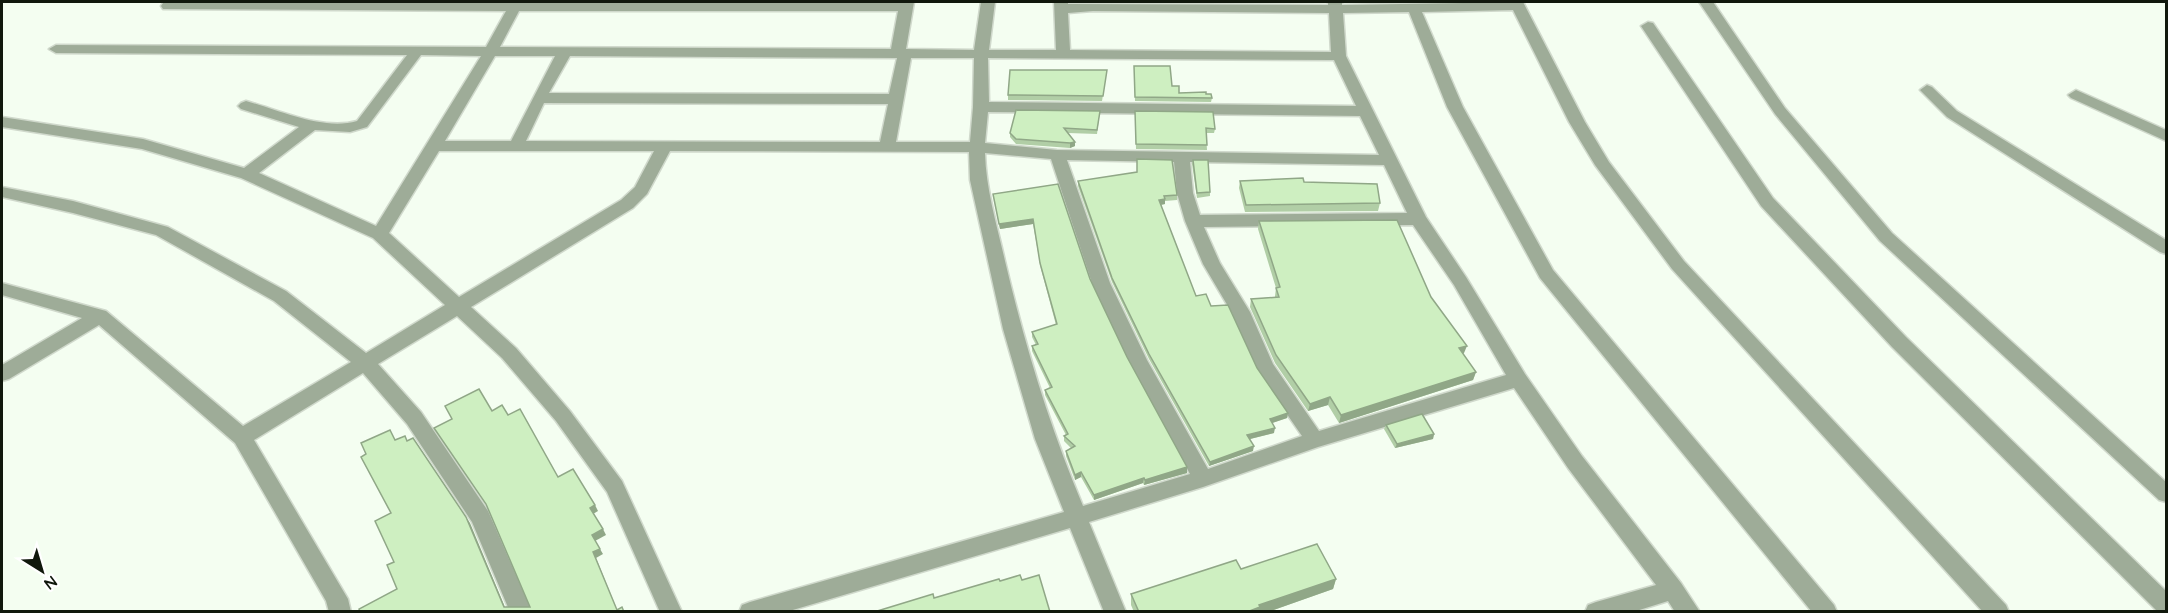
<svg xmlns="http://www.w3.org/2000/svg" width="2168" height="613" font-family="Quicksand,sans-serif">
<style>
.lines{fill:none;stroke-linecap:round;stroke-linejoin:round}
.minor-casing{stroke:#d0d9cc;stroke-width:3}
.minor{fill:#9eac98;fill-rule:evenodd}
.wall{fill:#b1cea6}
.shaded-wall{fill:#90a787}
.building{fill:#ceefc1;stroke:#90a787;stroke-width:1.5}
</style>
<rect width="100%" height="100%" fill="#f4fef1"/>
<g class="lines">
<!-- minor casing -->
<g class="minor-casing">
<g id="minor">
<path d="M168,2H914L906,49L974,50L981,2H995L989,50H1056L1054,2H1068V4L1328,5V2H1342V5L1523,2L1585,122L1609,162L1684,261L2006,605L2009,612H1983L1672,269L1595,165L1569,122L1513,10L1422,12L1463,107L1553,270L1834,605L1837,612H1812L1540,278L1447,107L1409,12L1343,13L1346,56L1426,217L1466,277L1525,374L1582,456L1681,583L1700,612H1675L1668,601L1633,612H1585L1588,605L1596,602L1656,585L1568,468L1514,388L1318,447L1203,487L1089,522L1126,612H1104L1070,528L786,612H739L742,605L750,602L1064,512L1035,439L1003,329L970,180L969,152L670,151L647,194L633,208L471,307L516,348L570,411L622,481L682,612H660L607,492L556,421L502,358L457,316L378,364L421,412L488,511L532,612H510L472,522L407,424L363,373L254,440L348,599L351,612H329L326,601L235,443L99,325L9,379L2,381V365L82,318L2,295V283L106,311L243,426L351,362L274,301L156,235L73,213L2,197V187L73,201L168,227L286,291L366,353L445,305L373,238L241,178L142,149L2,127V117L143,139L244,168L299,127L241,109L238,106L241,103L246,101C279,110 323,131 357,121L407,55L56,53L49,49L56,45L486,47L506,11L163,9L161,6L163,3ZM519,11H898L891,49L500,47ZM1093,11L1329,13L1331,52L1070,50L1068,13ZM421,55L481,56L376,226L259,173L315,130L350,132L367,127ZM495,56H555L511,141H445ZM570,56L897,58L889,94L549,93ZM911,58H974L973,107L970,142H896ZM988,58L1334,60L1356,106L989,102ZM544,103L888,104L880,142L526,141ZM988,112L1360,116L1379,155L1057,150L985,143ZM439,151H654L635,187L621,200L459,297L389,233ZM985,153L1051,159L1092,283L1129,361L1190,474L1083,506C1049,425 1025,346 1005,261C997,225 986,190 985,153ZM1067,160L1174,162L1177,193L1185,221L1203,264L1232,313L1258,372L1302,436L1208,469L1147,360L1110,283ZM1190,162L1384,165L1407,213L1200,215L1193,193ZM1413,225L1454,285L1506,375L1319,431L1273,364L1250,312L1220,263L1204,227Z"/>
<path d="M1699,2H1713L1785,108L1892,233L2166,482V502L2159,500L1880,241L1775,114Z"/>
<path d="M1648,22L1653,23L1773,198L1906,337L2166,591V612H2158L1892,347L1761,206L1641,26Z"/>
<path d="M1927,85L1932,87L1957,111L2166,240V254L2160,252L1947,117L1920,90Z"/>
<path d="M2076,90L2166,130V141L2071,98L2068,95Z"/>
</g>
</g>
<!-- minor -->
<use href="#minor" class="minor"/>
</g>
<!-- wall -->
<g class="wall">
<path d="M1134,66L1172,86L1179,93L1206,94L1212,98L1211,102L1135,101Z"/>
<path d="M1107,70L1102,101L1008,100V95Z"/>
<path d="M1100,111L1097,134L1068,133L1075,142V146L1070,148L1016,144L1010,137V133Z"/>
<path d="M1135,111L1215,129L1214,133H1206L1207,150L1136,149Z"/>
<path d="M1193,160L1210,192V196L1197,198L1192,164Z"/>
<path d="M1078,181L1177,195V200L1165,201V204L1161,205L1196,296L1211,306L1257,368L1288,413L1287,418L1272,423L1274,433L1250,439L1253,451L1209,466L1149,359L1112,282L1078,186Z"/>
<path d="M1240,181L1304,182L1380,203L1378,211L1245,212L1239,188Z"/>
<path d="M1058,184L1090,279L1127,357L1187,467V473L1144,485L1143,483L1094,500L1081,477L1075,480L1066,456V451L1071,448L1064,441V436L1066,435L1045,395V390L1050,388L1032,351V346L1036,345L1032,337V332L1056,325L1041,269L1033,224L1000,229L993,194Z"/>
<path d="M1259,221L1431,297L1464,353L1463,354L1476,372L1473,380L1339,423L1328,405L1308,411L1275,363L1250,307L1251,299L1275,297V296L1276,288L1258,229Z"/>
<path d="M1386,425L1434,434L1433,439L1395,448L1384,429Z"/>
<path d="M1241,569L1336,579L1333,589L1268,612H1134L1131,605V594Z"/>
</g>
<!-- shaded-wall -->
<g class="shaded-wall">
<path d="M1075,142V146L1070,148V143Z"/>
<path d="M1165,199V204L1159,205V200Z"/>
<path d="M1033,219V224L1000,229L999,224Z"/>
<path d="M1467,346L1464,353L1456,356L1459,348Z"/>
<path d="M1476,372L1473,380L1339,423L1341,415Z"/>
<path d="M1330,397L1328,405L1308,411L1310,404Z"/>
<path d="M1288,413L1287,418L1269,424L1270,419Z"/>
<path d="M1275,428L1274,433L1246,440L1247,435Z"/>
<path d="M1434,434L1433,439L1395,448L1397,444Z"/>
<path d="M413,438L470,523L507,612L504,607Z"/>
<path d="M1254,446L1253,451L1209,466L1210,462Z"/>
<path d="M1187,467V473L1144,485L1145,480Z"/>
<path d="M1081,472V477L1075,480V475Z"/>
<path d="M1144,478L1143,483L1094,500V495Z"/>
<path d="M595,505L598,511L593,514L590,508Z"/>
<path d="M603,529L606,535L595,541L592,535Z"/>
<path d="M600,549L603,554L596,558L618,612L593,552Z"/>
<path d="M1336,579L1333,589L1268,612H1247L1259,605Z"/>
</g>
<!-- building -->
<g class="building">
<path d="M1134,66H1170L1172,86H1179V93L1206,92V94H1211L1212,98L1135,97Z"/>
<path d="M1010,70H1107L1103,96L1008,95Z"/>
<path d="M1016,110L1100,111L1097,130L1064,128L1075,142L1070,143L1016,139L1010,133Z"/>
<path d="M1135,111L1213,112L1215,129L1206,128L1207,145L1136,144Z"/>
<path d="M1137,159L1172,160L1177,195L1164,196L1165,199L1159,200L1196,296L1206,294L1211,306L1228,305L1257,368L1288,413L1270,419L1275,428L1247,435L1254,446L1210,462L1149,354L1112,278L1078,181L1137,172Z"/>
<path d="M1193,160H1208L1210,192L1197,193Z"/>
<path d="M1303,178L1304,182L1377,184L1380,203L1246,205L1240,181Z"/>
<path d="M1058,184L1090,279L1127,357L1187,467L1145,480L1144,478L1094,495L1081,472L1075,475L1066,451L1075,446L1064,436L1068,434L1045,390L1052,387L1032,346L1038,344L1032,332L1057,324L1040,263L1033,219L999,224L993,194Z"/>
<path d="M1397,220L1431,297L1467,346L1459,348L1476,372L1341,415L1330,397L1310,404L1276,355L1251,299L1279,297L1276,288L1280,287L1259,221Z"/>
<path d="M479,389L492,411L502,405L508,415L520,409L558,477L573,469L595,505L590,508L603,529L592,535L600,549L593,552L617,610L622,607L624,612H360L359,609L397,589L387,565L394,562L375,521L391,513L361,457L366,454L361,443L390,430L395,440L405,436L407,441L413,438L466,517L504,607H530L486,504L434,428L452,419L445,406Z"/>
<path d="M1422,414L1434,434L1397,444L1386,425Z"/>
<path d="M1317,544L1336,579L1259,605L1260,607L1247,612H1139L1131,594L1236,560L1241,569Z"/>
<path d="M1020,575L1022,580L1039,575L1050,612H874L933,594L934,598L999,579L1000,581Z"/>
</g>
<!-- border -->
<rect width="2168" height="613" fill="none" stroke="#10180c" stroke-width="6"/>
<!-- north arrow -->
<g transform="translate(42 571) rotate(143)" stroke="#ffffff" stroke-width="4.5" paint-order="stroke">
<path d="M0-4.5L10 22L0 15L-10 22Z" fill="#10180c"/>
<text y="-9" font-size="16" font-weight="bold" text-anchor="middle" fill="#10180c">N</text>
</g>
</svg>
